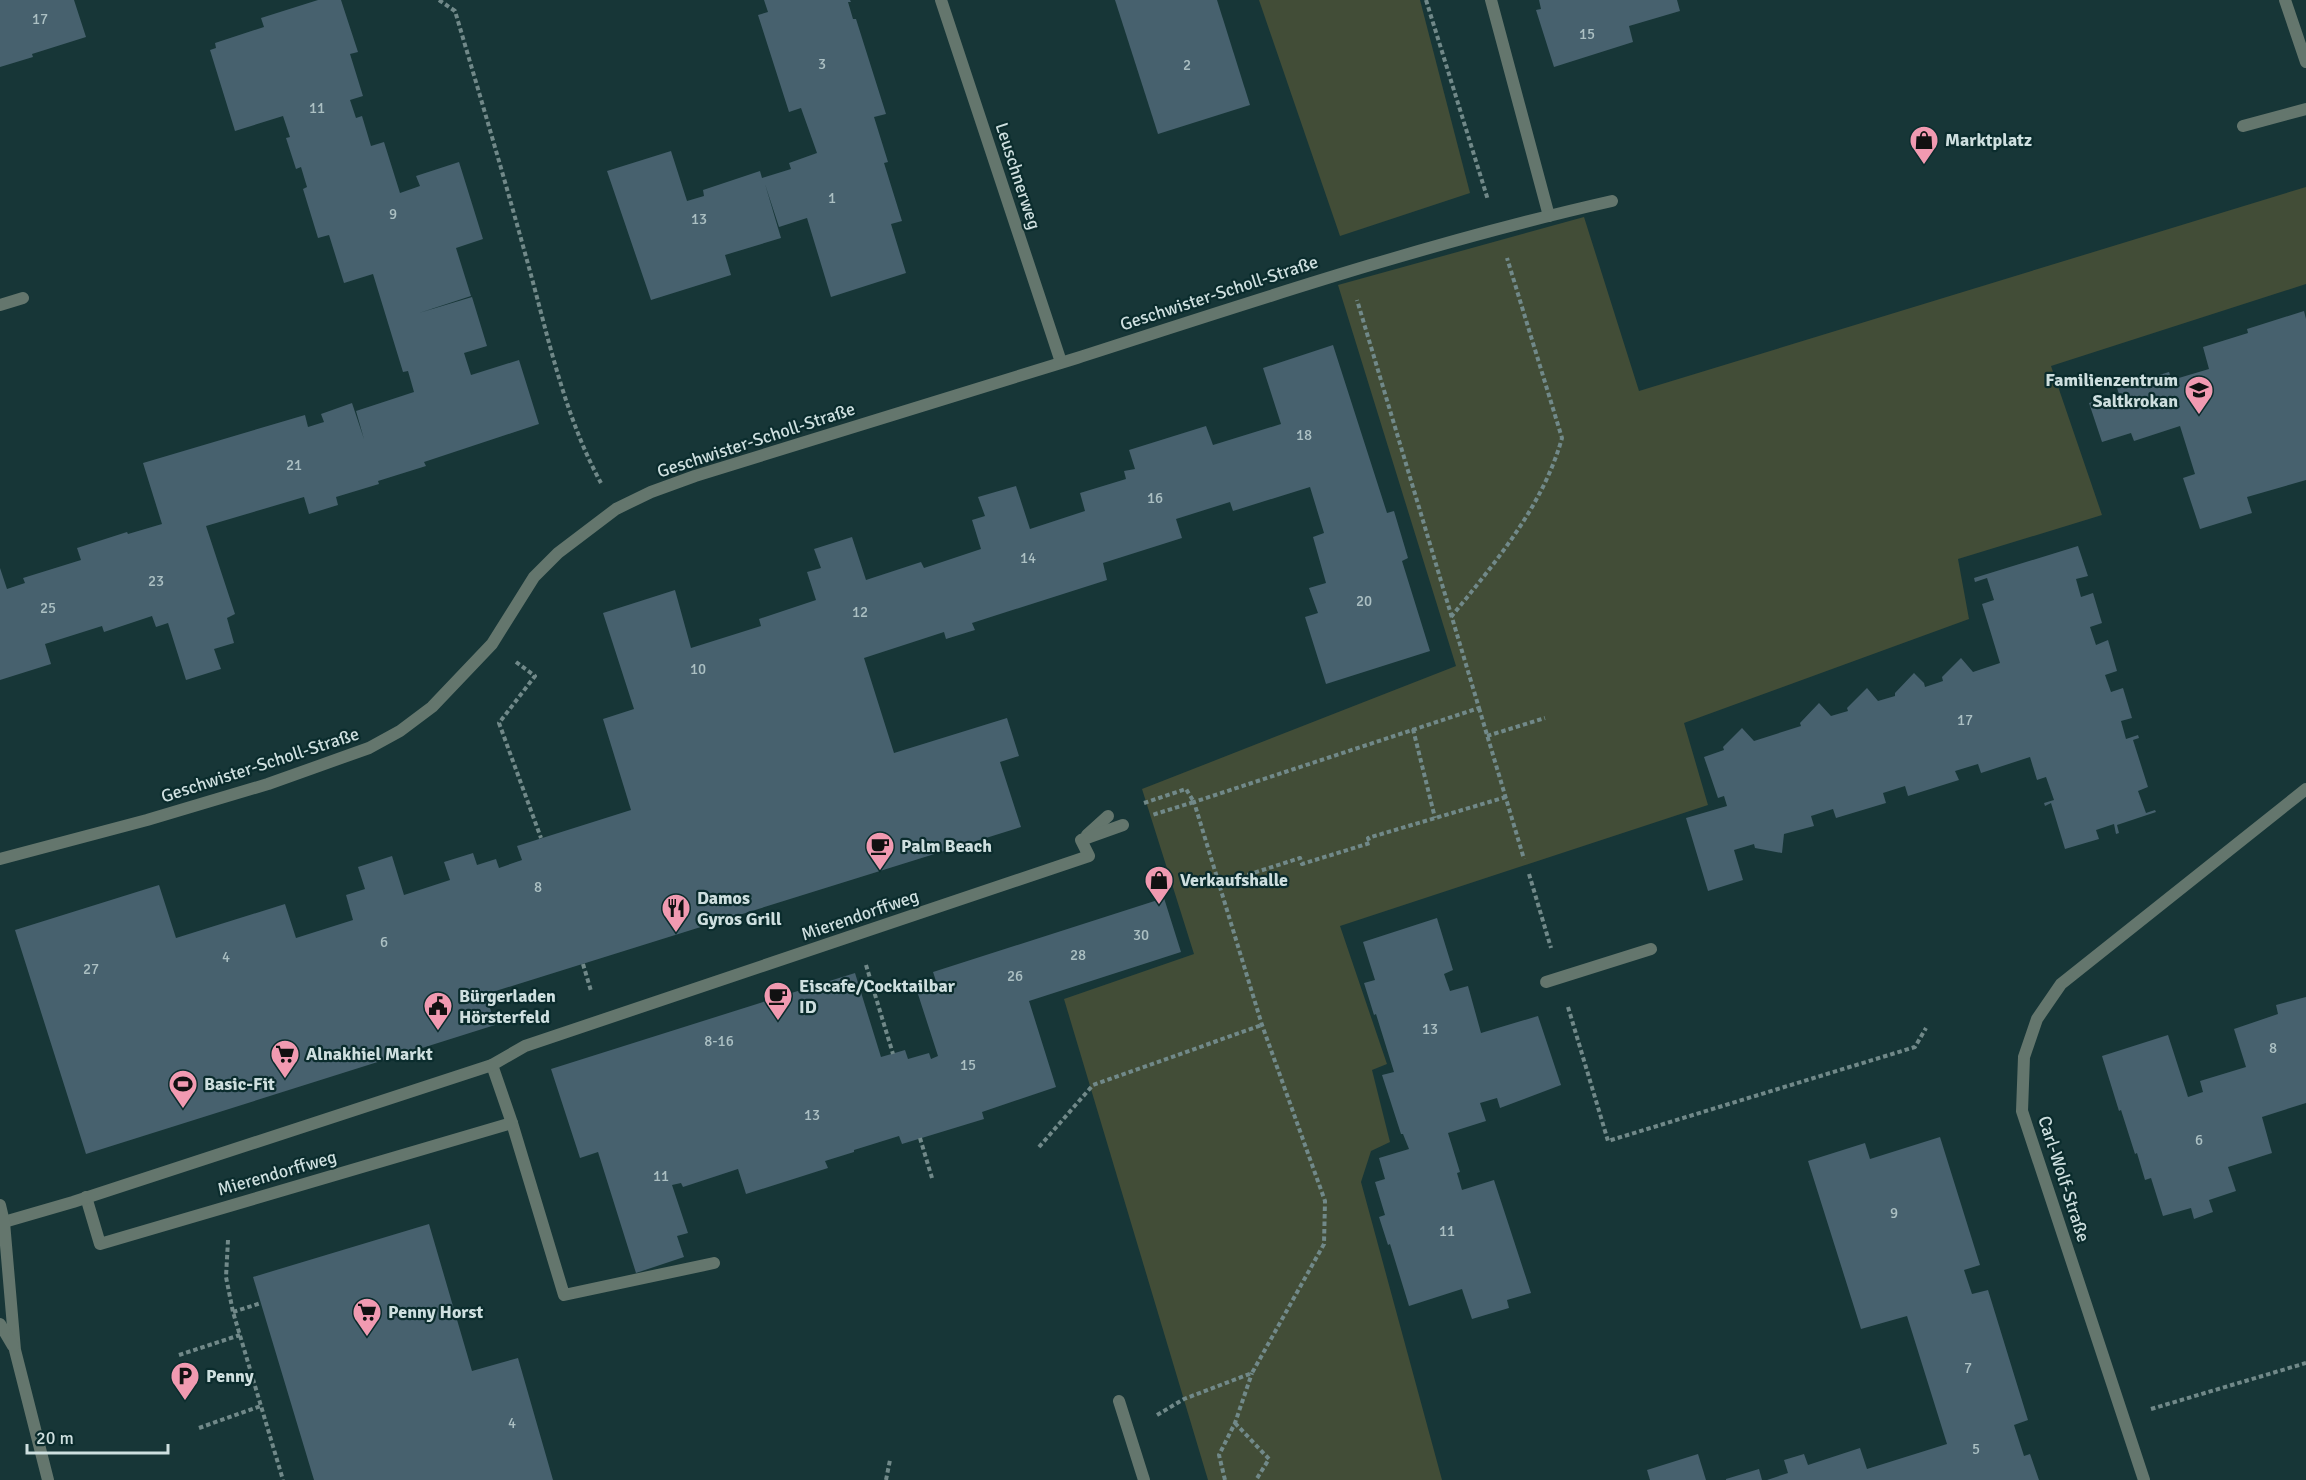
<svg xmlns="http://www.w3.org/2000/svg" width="2306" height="1480" font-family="Signika,sans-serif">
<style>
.green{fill:#424d37}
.building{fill:#47616e}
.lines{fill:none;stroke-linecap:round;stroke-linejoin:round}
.path{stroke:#718989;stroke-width:4;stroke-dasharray:4.5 3;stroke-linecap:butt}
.service{stroke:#64766d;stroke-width:12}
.pedestrian{stroke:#64766d;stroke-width:12}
.minor{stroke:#64766d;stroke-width:12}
.labels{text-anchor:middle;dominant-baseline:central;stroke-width:4.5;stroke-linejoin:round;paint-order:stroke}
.number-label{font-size:15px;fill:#acc0c3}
.poi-label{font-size:18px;font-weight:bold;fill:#cedfdf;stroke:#0b2c2d;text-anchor:start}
.street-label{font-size:18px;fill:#cedfdf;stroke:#0b2c2d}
</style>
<rect width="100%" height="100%" fill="#173637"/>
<!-- green -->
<g class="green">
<path d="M1259,0H1420L1470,193L1340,236Z"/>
<path d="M2306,187V284L2051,366L2102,515L1958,559L1969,619L1684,723L1708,805L1340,926L1387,1064L1372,1070L1390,1142L1371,1151L1361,1182L1442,1480H1208L1064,999L1194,954L1142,789L1456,666L1338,285L1584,217L1639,391Z"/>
</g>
<!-- building -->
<g class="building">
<path d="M0,0H74L86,37L32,54L33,57L0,67Z"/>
<path d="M318,0H341L358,52L350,54L363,96L350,100L356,118L362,116L371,146L384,142L400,193L420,186L416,176L459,162L483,239L456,248L471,296L419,313L472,297L487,346L464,353L471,375L519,360L539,424L424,462L426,466L378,481L379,484L336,497L338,505L309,514L304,497L206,526L235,614L227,618L234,643L214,649L221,669L186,680L168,623L156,627L152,616L104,632L102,626L45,644L51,664L0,680V568L7,589L25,583L23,578L81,560L77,548L127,532L128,534L162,524L143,463L305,415L308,427L324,422L321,414L352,403L364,439L356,411L414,392L408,371L403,372L373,274L344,283L329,235L318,238L303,189L307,187L301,167L296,169L286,138L290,137L283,116L235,131L210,50L216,48L215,43L264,27L261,18Z"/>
<path d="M764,0H850L851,2H848L853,19H856L886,114L874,117L888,162L884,163L902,221L891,224L906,273L831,297L807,218L779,227L765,184L781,238L725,255L731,275L651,300L607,171L671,151L687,201L704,196L703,190L760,171L762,178L791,169L789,163L817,153L801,108L789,112L758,15L768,12Z"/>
<path d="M1115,0H1217L1250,105L1158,134Z"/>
<path d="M1539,0H1677L1680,11L1629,26L1633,42L1554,67L1536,10L1541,9Z"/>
<path d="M2304,311L2306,319V480L2247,497L2252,513L2200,529L2183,478L2195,474L2180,426L2134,441L2131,433L2102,442L2089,403L2119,394L2117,388L2169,372L2172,380L2209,369L2203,347L2248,333L2247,329Z"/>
<path d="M1333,345L1387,513L1394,511L1408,558L1402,561L1430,651L1326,684L1305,617L1318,613L1309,588L1326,583L1313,537L1324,533L1310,487L1233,511L1230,502L1176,519L1182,538L1103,563L1107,580L972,623L975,630L946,639L944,632L864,658L894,753L1007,718L1019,756L1000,762L1021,827L486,994L495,1025L86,1154L15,930L159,885L176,938L285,904L296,938L353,920L346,895L365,889L358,867L392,856L404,895L450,880L444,862L473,853L477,865L496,859L499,868L522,860L517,846L631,810L603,719L634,709L603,613L675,590L691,648L761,626L759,619L816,600L807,572L821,568L814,549L852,537L866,580L921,562L924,568L981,549L972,520L985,516L978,497L1016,486L1030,529L1085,511L1080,493L1126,479L1124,471L1135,469L1129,450L1206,426L1213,445L1281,424L1263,368Z"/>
<path d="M2078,546L2088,576L2076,579L2081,597L2093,593L2102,623L2090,627L2096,645L2108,640L2117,671L2105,675L2111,692L2123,688L2132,718L2121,721L2126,739L2138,735L2139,738L2133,740L2148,787L2138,791L2146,813L2155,810L2156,812L2117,825L2119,833L2116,834L2114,824L2096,830L2099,839L2065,849L2051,803L2045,806L2044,803L2054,800L2046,777L2037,780L2030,757L1981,773L1978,764L1955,771L1959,780L1908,796L1905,786L1883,793L1886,803L1836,818L1833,809L1811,816L1814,826L1784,834L1782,853L1755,848L1754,844L1734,850L1743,880L1708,891L1686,818L1727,806L1724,796L1718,798L1704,757L1724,750L1723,747L1742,728L1754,741L1801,726L1800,723L1819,703L1831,716L1848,711L1847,708L1867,688L1878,701L1895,696V693L1914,673L1924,683L1925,687L1943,681L1942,677L1961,658L1973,672L2000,663L1982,604L1994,600L1987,578L1975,582L1974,578Z"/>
<path d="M1164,898L1181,952L1029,1001L1056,1087L982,1112L984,1119L902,1144L899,1136L854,1150V1152L825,1161L828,1168L746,1194L738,1169L683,1187L681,1183L672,1185L688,1233L677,1236L684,1257L636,1273L598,1152L580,1158L551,1069L855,973L881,1057L905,1050L908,1059L929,1053L931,1059L938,1056L916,988L936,981L933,972Z"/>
<path d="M1437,918L1453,970L1444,974L1450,991L1468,986L1481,1033L1538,1016L1561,1085L1500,1108L1497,1098L1480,1103L1486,1121L1448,1133L1460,1172L1457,1173L1462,1190L1494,1180L1531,1293L1507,1300L1509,1308L1472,1319L1462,1289L1409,1306L1390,1244L1388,1245L1379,1217L1385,1215L1375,1182L1385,1179L1379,1158L1409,1149L1403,1134H1401L1382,1075L1394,1072L1376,1014L1374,1015L1364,983L1375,980L1363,942Z"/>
<path d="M2306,997V1103L2262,1117L2272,1153L2228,1167L2236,1191L2209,1200L2213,1212L2194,1219L2191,1208L2163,1216L2151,1178L2145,1180L2137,1153L2135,1154L2121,1110L2119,1111L2102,1056L2168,1035L2188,1097L2203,1092L2200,1081L2246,1067L2234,1029L2278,1014L2276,1005Z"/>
<path d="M1940,1137L1980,1265L1964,1270L1972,1294L1988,1290L2028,1420L2014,1425L2024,1456L2030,1454L2039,1480H1767L1788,1473L1784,1460L1804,1454L1808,1465L1860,1448L1867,1469L1947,1444L1907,1316L1861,1329L1808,1161L1865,1143L1870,1159Z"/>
<path d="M429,1224L472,1371L518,1358L553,1480H314L253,1277Z"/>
<path d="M1698,1454L1706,1480H1650L1647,1470Z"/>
<path d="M1759,1469L1762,1480H1726V1479Z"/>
</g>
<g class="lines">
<!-- path -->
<g class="path">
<path d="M439,0L455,11C481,99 507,187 531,275C550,345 566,419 601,483"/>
<path d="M1426,0L1488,200"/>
<path d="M1451,617C1495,563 1543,506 1562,438L1507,258"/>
<path d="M516,662L535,676L499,723L541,838"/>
<path d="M1479,708L1524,859"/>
<path d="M1413,729L1435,818"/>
<path d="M1487,736L1545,718"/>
<path d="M1144,803L1186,789L1194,802L1152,815"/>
<path d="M1529,874L1551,948"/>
<path d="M1219,884L1300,858L1302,864L1370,843L1368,838L1506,797"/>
<path d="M583,964L591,991"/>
<path d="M866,965L893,1054"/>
<path d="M1568,1007L1608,1141L1915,1047L1926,1028"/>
<path d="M920,1138L932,1178"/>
<path d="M1039,1147L1093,1085L1262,1025"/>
<path d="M228,1240L226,1277L233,1312L283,1480"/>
<path d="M233,1312L261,1303"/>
<path d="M179,1355L240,1335"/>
<path d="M2151,1409L2306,1363"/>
<path d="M1157,1415L1184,1399L1252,1373L1324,1244L1325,1201L1262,1025L1194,802L1479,708L1357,300"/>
<path d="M1235,1423L1269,1459L1256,1480"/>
<path d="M199,1428L261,1406"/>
<path d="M886,1480L890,1460"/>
<path d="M1225,1480L1219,1455L1235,1423L1252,1373"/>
</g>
<!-- service -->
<g class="service">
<path d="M1491,0L1549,216"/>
<path d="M2243,126L2306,109"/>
<path d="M0,305L23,298"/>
<path d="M1546,982L1651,949"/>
</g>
<!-- pedestrian -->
<g class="pedestrian">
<path d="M1087,835L1108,816"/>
<path d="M512,1123L564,1295L714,1263"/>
<path d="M86,1197L100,1244L512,1123L492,1065"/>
<path d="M4,1222L73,1202L492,1065L525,1046L1089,856L1081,840L1123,825"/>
</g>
<!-- minor -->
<g class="minor">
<path d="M941,0L1061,362"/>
<path d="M2285,0L2306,62"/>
<path d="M0,859L147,820L268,784L369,748L400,731L432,707L492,644L534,577L558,553L616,509L651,492L695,476C822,436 950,398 1077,358C1254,301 1430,242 1612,201"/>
<path d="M0,1205L4,1222L15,1350L48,1480"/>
<path d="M0,1324L13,1346"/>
<path d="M1119,1401L1144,1480"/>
<path d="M2144,1480L2022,1111L2024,1057L2037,1019L2061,984L2306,789"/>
</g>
</g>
<!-- icons -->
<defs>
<g id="shop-pin" transform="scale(1.5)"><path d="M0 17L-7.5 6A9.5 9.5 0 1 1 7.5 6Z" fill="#f19ab1" stroke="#0b2c2d"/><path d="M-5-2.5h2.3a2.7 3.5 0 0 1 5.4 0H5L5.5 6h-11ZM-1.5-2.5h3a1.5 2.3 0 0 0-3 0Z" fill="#111"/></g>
<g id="school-pin" transform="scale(1.5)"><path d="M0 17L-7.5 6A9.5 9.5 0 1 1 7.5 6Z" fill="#f19ab1" stroke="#0b2c2d"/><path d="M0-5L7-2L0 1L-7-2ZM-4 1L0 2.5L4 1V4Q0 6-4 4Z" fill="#111"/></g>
<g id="cafe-pin" transform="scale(1.5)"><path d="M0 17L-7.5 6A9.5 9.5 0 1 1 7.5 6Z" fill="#f19ab1" stroke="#0b2c2d"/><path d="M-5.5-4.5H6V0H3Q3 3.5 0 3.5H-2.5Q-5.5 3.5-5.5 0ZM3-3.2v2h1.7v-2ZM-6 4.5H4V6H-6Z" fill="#111"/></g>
<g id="restaurant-pin" transform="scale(1.5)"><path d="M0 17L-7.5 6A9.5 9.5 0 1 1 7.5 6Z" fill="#f19ab1" stroke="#0b2c2d"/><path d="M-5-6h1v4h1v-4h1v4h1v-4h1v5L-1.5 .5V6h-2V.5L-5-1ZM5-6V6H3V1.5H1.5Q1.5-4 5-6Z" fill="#111"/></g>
<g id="civic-pin" transform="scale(1.5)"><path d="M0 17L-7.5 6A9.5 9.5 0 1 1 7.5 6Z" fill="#f19ab1" stroke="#0b2c2d"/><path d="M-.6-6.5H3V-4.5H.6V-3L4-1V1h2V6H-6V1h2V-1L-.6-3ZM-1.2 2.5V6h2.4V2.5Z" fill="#111"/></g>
<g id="supermarket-pin" transform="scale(1.5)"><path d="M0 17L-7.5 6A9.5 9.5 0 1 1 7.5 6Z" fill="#f19ab1" stroke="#0b2c2d"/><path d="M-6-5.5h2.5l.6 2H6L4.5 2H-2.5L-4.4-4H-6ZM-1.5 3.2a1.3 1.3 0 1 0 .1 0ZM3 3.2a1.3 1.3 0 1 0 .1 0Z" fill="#111"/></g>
<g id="stadium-pin" transform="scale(1.5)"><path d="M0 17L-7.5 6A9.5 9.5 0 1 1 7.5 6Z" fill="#f19ab1" stroke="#0b2c2d"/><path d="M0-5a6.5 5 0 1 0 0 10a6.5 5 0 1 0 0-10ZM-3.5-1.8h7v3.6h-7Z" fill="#111"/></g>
<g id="parking-pin" transform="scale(1.5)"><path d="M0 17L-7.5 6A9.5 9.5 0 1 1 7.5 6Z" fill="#f19ab1" stroke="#0b2c2d"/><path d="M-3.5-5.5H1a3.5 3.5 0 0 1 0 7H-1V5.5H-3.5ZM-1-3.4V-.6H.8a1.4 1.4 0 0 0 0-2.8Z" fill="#111"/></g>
</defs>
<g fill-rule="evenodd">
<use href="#shop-pin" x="1924" y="140"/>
<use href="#school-pin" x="2199" y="390"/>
<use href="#cafe-pin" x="880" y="846"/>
<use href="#shop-pin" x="1159" y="880"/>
<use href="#restaurant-pin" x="676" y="908"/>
<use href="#cafe-pin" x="778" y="996"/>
<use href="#civic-pin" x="438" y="1006"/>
<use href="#supermarket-pin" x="285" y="1054"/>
<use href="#stadium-pin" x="183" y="1084"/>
<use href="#supermarket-pin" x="367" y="1312"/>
<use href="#parking-pin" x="185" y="1376"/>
</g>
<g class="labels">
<!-- number labels -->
<g class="number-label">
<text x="40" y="19">17</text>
<text x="1587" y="34">15</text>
<text x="822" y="64">3</text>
<text x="1187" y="65">2</text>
<text x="317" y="108">11</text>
<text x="832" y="198">1</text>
<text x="393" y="214">9</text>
<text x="699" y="219">13</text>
<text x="1304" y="435">18</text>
<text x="294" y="465">21</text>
<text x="1155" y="498">16</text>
<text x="1028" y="558">14</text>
<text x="156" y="581">23</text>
<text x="1364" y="601">20</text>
<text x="48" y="608">25</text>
<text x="860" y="612">12</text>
<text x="698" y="669">10</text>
<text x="1965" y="720">17</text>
<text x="538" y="887">8</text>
<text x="1141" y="935">30</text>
<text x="384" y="942">6</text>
<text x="1078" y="955">28</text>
<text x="226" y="957">4</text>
<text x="91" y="969">27</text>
<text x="1015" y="976">26</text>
<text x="1430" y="1029">13</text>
<text x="719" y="1041">8-16</text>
<text x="2273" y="1048">8</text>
<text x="968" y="1065">15</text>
<text x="812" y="1115">13</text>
<text x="2199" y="1140">6</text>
<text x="661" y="1176">11</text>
<text x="1894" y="1213">9</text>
<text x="1447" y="1231">11</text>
<text x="1968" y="1368">7</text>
<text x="512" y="1423">4</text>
<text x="1976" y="1449">5</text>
</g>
<!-- poi labels -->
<g class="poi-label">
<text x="1945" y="140">Marktplatz</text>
<text x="2178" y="380" text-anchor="end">Familienzentrum<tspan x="2178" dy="21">Saltkrokan</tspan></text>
<text x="901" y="846">Palm Beach</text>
<text x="1180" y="880">Verkaufshalle</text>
<text x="697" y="898">Damos<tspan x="697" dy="21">Gyros Grill</tspan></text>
<text x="799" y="986">Eiscafe/Cocktailbar<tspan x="799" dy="21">ID</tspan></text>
<text x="459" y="996">Bürgerladen<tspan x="459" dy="21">Hörsterfeld</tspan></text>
<text x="306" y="1054">Alnakhiel Markt</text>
<text x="204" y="1084">Basic-Fit</text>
<text x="388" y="1312">Penny Horst</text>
<text x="206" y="1376">Penny</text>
</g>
<!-- street labels -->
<g class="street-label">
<text transform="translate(1018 176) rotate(72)">Leuschnerweg</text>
<text transform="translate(1219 293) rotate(-18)">Geschwister-Scholl-Straße</text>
<text transform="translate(756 440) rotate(-18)">Geschwister-Scholl-Straße</text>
<text transform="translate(260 765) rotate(-18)">Geschwister-Scholl-Straße</text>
<text transform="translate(860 915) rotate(-19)">Mierendorffweg</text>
<text transform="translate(277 1173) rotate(-16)">Mierendorffweg</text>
<text transform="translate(2064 1179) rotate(72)">Carl-Wolf-Straße</text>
</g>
</g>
<!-- scale -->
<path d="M27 1444v9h141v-9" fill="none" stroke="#cedfdf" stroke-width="3"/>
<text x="36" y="1444" font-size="18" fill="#cedfdf" stroke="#0b2c2d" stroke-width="4.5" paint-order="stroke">20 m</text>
</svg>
